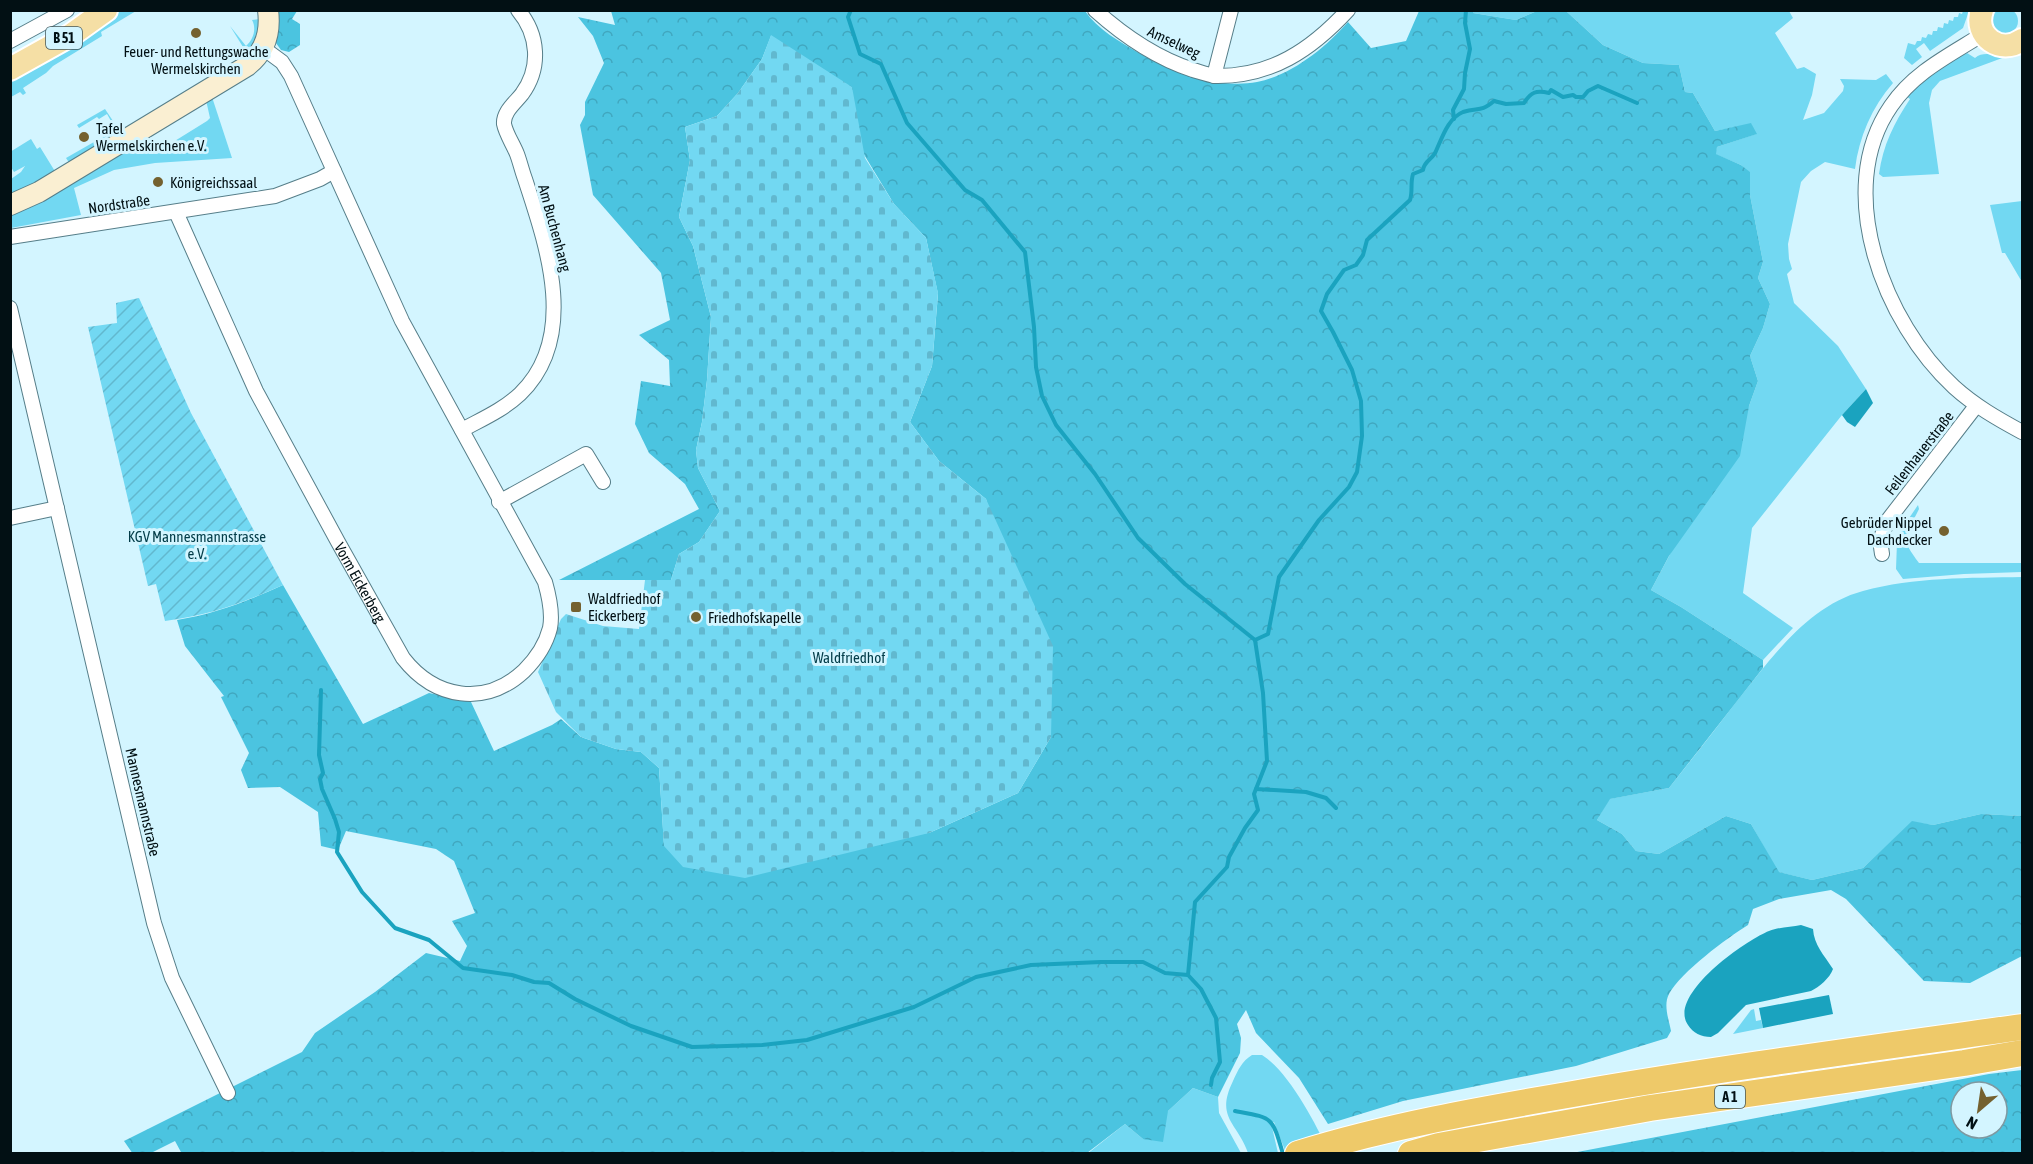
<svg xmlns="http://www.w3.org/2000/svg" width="2033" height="1164" font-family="'Asap Condensed',sans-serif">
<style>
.grass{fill:#72d8f2}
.forest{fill:url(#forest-crowns);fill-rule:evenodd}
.cemetery{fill:url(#cemetery-stones)}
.garden{fill:url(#garden-furrows)}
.water{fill:#1aa3bf}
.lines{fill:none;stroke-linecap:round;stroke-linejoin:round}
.stream{stroke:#1aa3bf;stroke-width:4}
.street-casing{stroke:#567e89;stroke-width:16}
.secondary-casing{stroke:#567e89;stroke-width:22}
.primary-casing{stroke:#fff;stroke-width:26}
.highway-casing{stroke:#fff;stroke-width:28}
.street{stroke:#fff;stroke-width:14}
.secondary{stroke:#faefd2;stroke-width:20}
.primary{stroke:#f5dfa5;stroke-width:22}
.highway{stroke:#eec969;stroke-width:26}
.poi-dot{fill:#74612f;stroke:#d3f5ff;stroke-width:2}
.labels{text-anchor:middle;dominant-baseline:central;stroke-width:6;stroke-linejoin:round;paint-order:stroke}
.shield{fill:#d3f5ff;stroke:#41555a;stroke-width:1.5}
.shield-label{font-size:14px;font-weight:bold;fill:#021014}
.street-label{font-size:15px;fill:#021014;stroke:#d3f5ff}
.poi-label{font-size:15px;fill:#021014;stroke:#d3f5ff;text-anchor:start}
.park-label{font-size:15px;fill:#023c48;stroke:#d3f5ff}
</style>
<defs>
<pattern id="forest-crowns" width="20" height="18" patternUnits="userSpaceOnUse" patternTransform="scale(1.5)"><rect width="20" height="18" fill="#4bc4e0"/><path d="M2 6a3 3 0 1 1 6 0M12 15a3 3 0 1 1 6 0" fill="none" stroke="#40a7bf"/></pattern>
<pattern id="cemetery-stones" width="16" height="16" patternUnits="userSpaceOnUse" patternTransform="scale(1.5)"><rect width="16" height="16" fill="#72d8f2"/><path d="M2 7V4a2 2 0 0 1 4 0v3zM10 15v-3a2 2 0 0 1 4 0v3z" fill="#61b8cf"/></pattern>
<pattern id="garden-furrows" width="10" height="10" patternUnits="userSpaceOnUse" patternTransform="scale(1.5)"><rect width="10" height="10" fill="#72d8f2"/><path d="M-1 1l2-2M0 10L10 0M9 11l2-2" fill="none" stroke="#61b8cf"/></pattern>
</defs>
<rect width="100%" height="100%" fill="#d3f5ff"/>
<!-- grass -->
<g class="grass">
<circle cx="2005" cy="21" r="13"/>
<path d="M1473,10L1537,11L1516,20L1473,13Z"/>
<path d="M119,11H136L101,32L102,36L53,66L46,73L23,88L26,93L23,95L20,92L11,97V81L86,34Z"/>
<path d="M1566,11H1789L1793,18L1775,33L1797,69L1804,67L1816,74L1812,95L1803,120L1824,113L1843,91L1844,86L1840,79L1876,80L1886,74L1893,83C1872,107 1859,137 1855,169L1825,162L1811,171L1801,182L1788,244L1789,259L1792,269L1787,274L1794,303L1838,346L1866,389L1842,415L1752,528L1743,593L1793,628L1763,660L1681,607L1651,590L1749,406L1758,381L1750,356L1763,328L1770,304L1758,278L1763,262L1750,195V173L1741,165L1715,154L1717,147L1756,134L1751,124L1715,131L1693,93L1685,92L1679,65L1643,63L1603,45Z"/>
<path d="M1963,11H1969L1963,28L1930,51L1924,43L1916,49L1922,57L1912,65L1904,58L1908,43L1915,45L1917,41H1921L1922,37L1926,38L1928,34L1932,35L1933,31H1937L1938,27L1943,28L1944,23L1948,24L1949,20L1953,21L1954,17H1958L1959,13L1962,14Z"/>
<path d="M260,19V28L248,55L230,26L246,46C253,40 257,29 252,20Z"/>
<path d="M1967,53L1975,58C1983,51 1995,55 2005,57L1940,81L1932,90L1929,103L1939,174L1883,177L1879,174C1883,145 1894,123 1910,99L1906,96C1924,77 1944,64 1967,53Z"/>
<path d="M211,94L232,158L155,163L114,170L74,188L81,215L11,228V210L144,135L153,151L157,152L207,121L210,118L206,100Z"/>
<path d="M105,109L121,133L70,164L66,158L108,134L103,126L111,121L107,114L99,119L97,117L79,128L77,125Z"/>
<path d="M31,139L37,149L40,147L56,173L11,196V179L21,172L25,166L14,172L11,167L10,152Z"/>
<path d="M2022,201V282L2005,253H2002L1990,205Z"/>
<path d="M1918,505L1919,509C1905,538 1899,536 1919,563H2022V572L1964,574L1903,579L1896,569L1897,542L1899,533Z"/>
<path d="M2022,577V816L1981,814L1933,825L1912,822L1863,868L1812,880L1778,872L1751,824L1726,816L1659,854L1636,851L1622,834L1597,820L1609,799L1669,788C1692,759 1715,730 1737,701C1771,659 1807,606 1863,591C1914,577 1970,578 2022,577Z"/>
<path d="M1754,1009L1756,1021L1761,1020L1763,1028L1733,1034L1751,1010Z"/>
<path d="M1252,1055H1262C1288,1071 1315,1122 1328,1150L1286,1153L1274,1122L1271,1123L1278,1153H1248C1237,1122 1215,1118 1233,1081C1238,1070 1242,1061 1252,1055Z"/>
<path d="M1193,1088L1218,1097L1219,1113L1241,1153L1087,1154L1125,1124L1143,1139L1168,1111Z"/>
</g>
<!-- forest -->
<g class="forest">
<path d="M275,11H297L292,19L300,24V45L289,52L281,50L276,43Z"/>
<path d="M611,11H1085C1097,29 1120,42 1139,53C1172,73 1218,89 1257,82C1292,75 1325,48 1348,22L1371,48L1406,41L1419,11H1473V13L1516,20L1537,11H1566L1603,45L1643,63L1679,65L1685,92L1693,93L1715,131L1751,123L1757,134L1717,147L1716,154L1741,165L1750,172V195L1763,262L1758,278L1770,304L1763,328L1750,356L1758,381L1749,406L1740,456L1669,556L1651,590L1681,607L1763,660V668L1669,788L1610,799L1597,820L1622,834L1636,851L1659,854L1726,816L1751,824L1779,872L1812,880L1863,868L1912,821L1933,825L1981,814L2022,816V956L1970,983L1924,981L1846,899L1831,890L1779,899L1753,909L1748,925C1727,938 1681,972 1669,994C1663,1005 1669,1020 1671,1031L1667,1038L1576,1066L1403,1101L1328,1124L1299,1078L1256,1033L1246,1010L1237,1024L1241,1038L1240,1053L1218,1097L1193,1088L1168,1111L1163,1142L1143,1139L1125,1124L1087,1153L182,1154L175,1141L151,1153L133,1154L124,1141L302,1052L315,1033L375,992L426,953L460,961L467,946L452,921L475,913L454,861L436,849L346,831L338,850L321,846L318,812L280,787L248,788L241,770L249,753L221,697L224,696L185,646L177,620C215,614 248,601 283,585L363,724L429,693L471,702L494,751L552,725L561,719L581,737L616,749L641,752L659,768L664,845L929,833L1018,793L1051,737L986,499L939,461L910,422L932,366L938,294L926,238L894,204L806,59L771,36L762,59L738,93L717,116L685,127L690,160L679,217L693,246L711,317L707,380L702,422L696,450L698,468L720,511L699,542L679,554L671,580H559L699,509L685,484L649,453L635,424L641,381L670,386L669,360L639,335L670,320L661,273L593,195L580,125L585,115V102L604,63L593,36L578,17L615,25Z"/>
<path d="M2022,1070V1153H1572L1989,1074ZM1961,1092H1997V1128H1961Z"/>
</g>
<!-- cemetery -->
<path class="cemetery" d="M771,35L852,87L865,158L894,204L926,238L938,293L932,366L910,422L939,461L986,499L1053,646L1051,737L1018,793L929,833L745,878L683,867L664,846L659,768L641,752L616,749L581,737L556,712L538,672L561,619L566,614L603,626L639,629L645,580H671L679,554L699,542L720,511L698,468L696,450L702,422L707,380L711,317L693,246L679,217L690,160L685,127L717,116L738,93L762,59Z"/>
<!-- garden -->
<path class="garden" d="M139,298L191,413L283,585C240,604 211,615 165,621L156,584L148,586L88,327L117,323L116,303Z"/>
<!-- water -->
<g class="water">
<path d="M1866,389L1873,403L1855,427L1847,422L1842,415Z"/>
<path d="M1801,925L1813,929C1814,945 1824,955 1833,969C1830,978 1819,987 1811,991L1746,1005L1718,1033L1711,1037C1701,1037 1693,1033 1688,1025C1667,995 1746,940 1769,931C1779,927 1791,927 1801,925Z"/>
<path d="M1829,995L1833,1014L1763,1028L1759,1008Z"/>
</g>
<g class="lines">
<!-- stream -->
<g class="stream">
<path d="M851,10L848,17L860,54L881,64L907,123L965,190L982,200L1025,252L1034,327L1036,367L1042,396L1056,425L1095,474L1138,538L1185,584L1255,640"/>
<path d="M1454,119L1453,110L1464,89L1465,73L1470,49L1465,23L1466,10"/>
<path d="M1255,640L1268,634L1279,577L1319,520L1349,487L1357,472L1362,436L1361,401L1352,370L1333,332L1321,311L1327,294L1344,270L1356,265L1363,255L1367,240L1410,200C1413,191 1410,184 1413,174L1423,170C1424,161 1433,159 1436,151C1442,138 1448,118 1463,112C1478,107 1480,113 1494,101L1506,104L1524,103C1531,92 1536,90 1549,93L1551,90L1563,97L1573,95L1576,97H1583L1588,91L1598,86L1637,103"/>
<path d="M321,690L319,755L323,773L320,779L322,789L335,819L339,832L337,852L362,892L395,928L429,940L463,968L512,975L534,982L549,983L575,999L631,1026L692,1047L762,1045L807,1040L914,1007L976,977L1031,965L1101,962H1143L1165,973L1188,975"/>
<path d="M1256,789L1306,792L1326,798L1336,808"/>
<path d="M1211,1085L1212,1078L1220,1062L1216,1018L1201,989L1188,975L1195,902L1227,867L1229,857L1245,828L1258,810L1254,794L1267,761L1263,693L1255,640"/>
<path d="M1235,1111C1273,1118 1272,1116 1283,1154"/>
</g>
<!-- street casing -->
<g class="street-casing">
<g id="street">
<path d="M1095,10C1124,36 1156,58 1193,70C1200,72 1208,75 1215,76C1271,77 1311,50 1348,10"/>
<path d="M1983,34C1950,55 1914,72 1891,106C1832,191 1885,324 1954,387C1975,406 1998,419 2022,432"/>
<path d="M10,41L67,10"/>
<path d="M1214,76L1231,10"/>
<path id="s1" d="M176,212L256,391L338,542L403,658C435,699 485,707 524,671C536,659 546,644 550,628C553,613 549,596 545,582L402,321L291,76L282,62L263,48"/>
<path d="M10,237L275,196L320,179L334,171"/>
<path d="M10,308L154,923L172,978L228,1093"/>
<path d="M462,430C482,419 503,410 520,394C579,337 547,246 525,179C522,171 520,162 517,154C513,144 506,134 504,124C503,112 515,103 522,94C541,68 539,35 518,10"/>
<path d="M499,502L586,454L603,482"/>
<path d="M10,518L57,508"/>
<path d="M1882,554L1880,540L1888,520L1976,406"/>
</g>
</g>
<!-- secondary casing -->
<g class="secondary-casing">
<path id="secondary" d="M10,205L39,192L247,66C265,52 271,33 268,10"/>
</g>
<!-- primary casing -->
<g class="primary-casing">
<g id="primary">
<path d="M1982,10C1973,37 2001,55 2022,40"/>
<path d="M10,69L71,35L106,10"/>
</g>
</g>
<!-- highway casing -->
<g class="highway-casing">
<g id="highway">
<path d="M1298,1154C1388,1126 1480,1110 1573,1094C1722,1068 1873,1048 2022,1027"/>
<path d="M1411,1154L1439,1146L1650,1108L1964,1063L2022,1053"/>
</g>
</g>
<!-- street -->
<use href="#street" class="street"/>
<!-- secondary -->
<use href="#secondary" class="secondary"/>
<!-- primary -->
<use href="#primary" class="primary"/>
<!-- highway -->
<use href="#highway" class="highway"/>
</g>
<!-- markers -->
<g class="poi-dot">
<circle cx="196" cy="33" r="6"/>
<circle cx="84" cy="137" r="6"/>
<circle cx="158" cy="182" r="6"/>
<circle cx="1944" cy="531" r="6"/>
<rect x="570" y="601" width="12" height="12" rx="3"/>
<circle cx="696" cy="617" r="6"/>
</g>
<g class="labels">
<!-- shield labels -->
<g class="shield">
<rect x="46" y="27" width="36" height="22" rx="4.5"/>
<rect x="1715" y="1086" width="30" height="22" rx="4.5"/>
</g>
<g class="shield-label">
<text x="64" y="38">B 51</text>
<text x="1730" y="1097">A 1</text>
</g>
<!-- street labels -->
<g class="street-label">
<text transform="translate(1174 42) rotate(25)">Amselweg</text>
<text transform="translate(119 204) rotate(-8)">Nordstraße</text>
<text transform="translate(555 228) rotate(75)">Am Buchenhang</text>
<text transform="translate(1919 453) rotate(-52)">Feilenhauerstraße</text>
<text stroke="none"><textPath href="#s1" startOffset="414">Vorm Eickerberg</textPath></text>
<text transform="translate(143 802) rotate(77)">Mannesmannstraße</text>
</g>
<!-- poi labels -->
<g class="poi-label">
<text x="196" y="51" text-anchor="middle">Feuer- und Rettungswache<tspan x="196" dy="17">Wermelskirchen</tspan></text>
<text x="96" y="128">Tafel<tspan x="96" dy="17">Wermelskirchen e.V.</tspan></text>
<text x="170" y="182">Königreichssaal</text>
<text x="1932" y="522" text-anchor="end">Gebrüder Nippel<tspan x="1932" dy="17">Dachdecker</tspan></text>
<text x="588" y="598">Waldfriedhof<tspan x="588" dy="17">Eickerberg</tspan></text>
<text x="708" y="617">Friedhofskapelle</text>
</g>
<!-- park labels -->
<g class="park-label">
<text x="197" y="536">KGV Mannesmannstrasse<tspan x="197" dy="17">e.V.</tspan></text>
<text x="849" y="657">Waldfriedhof</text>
</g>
</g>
<!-- border -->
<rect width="2033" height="1164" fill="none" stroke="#021014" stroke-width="24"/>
<!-- north arrow -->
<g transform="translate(1979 1110) rotate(209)"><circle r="28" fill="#d3f5ff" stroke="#7f99a1" stroke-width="1.5"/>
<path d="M0-4.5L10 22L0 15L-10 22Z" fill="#74612f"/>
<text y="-9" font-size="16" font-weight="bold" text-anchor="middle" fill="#021014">N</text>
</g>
</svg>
